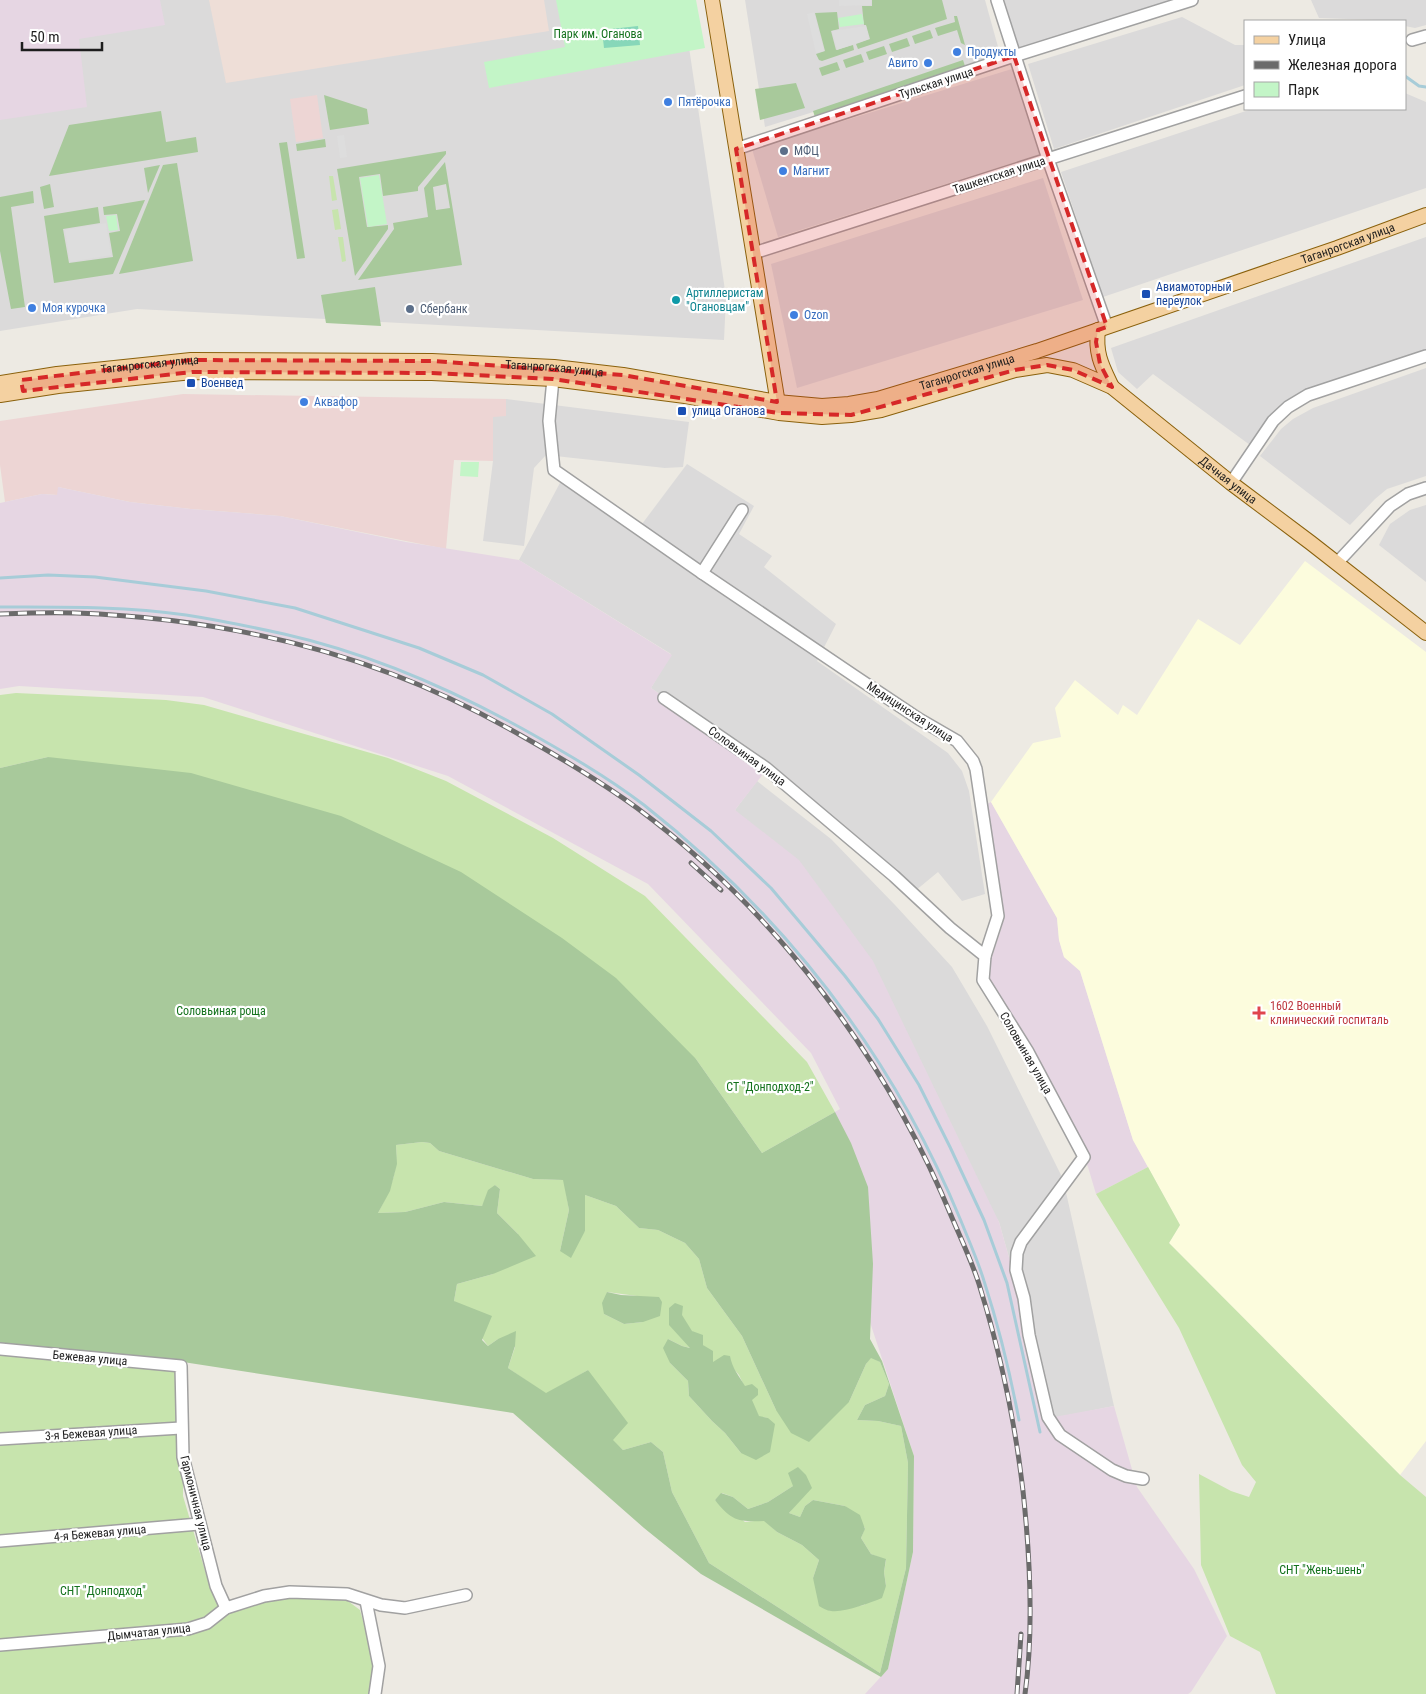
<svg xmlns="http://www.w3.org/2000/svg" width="1426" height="1694" font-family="'Roboto Condensed',sans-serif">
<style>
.residential{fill:#dbdada}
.commercial{fill:#edd5d4}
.industrial{fill:#e6d6e3}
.education{fill:#fcfcdd}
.military{fill:#eeded7}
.grass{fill:#c7e4ad;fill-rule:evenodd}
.forest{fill:#a8c99b;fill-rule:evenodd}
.park{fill:#c3f5c7}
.pitch{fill:#87d7b9}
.parking{fill:#ddd}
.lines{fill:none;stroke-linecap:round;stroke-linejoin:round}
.stream{stroke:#a7ccd8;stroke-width:3}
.minor-casing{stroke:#a1a1a1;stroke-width:14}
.major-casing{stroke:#8a610c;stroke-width:16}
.minor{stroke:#fff;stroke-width:11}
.major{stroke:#f4d1a1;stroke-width:14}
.rail-casing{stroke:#6b6b6b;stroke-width:5}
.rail{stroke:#fff;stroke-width:3;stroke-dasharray:9;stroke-linecap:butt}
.marked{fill:#d62828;fill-opacity:0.2;stroke:#d62828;stroke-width:4;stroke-dasharray:10 6;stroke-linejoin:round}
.shop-dot{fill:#3f7fe0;stroke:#fff;stroke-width:2}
.service-dot{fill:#5c6f8a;stroke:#fff;stroke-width:2}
.transit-dot{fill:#1a4fb4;stroke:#fff;stroke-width:2}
.culture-dot{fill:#0f9aa8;stroke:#fff;stroke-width:2}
.health-dot{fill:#e0444e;stroke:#fff;stroke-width:2}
.labels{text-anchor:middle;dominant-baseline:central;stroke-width:4.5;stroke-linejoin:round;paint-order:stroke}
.park-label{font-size:12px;fill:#14721d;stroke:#fff}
.shop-label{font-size:12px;fill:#366cbe;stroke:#fff;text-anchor:start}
.street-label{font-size:12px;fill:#1d1d1d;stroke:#fff}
.service-label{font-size:12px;fill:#4e5e75;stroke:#fff;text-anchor:start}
.transit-label{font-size:12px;fill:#164399;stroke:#fff;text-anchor:start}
.culture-label{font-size:12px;fill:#0d838f;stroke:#fff;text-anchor:start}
.health-label{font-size:12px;fill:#be3a42;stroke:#fff;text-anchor:start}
</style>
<rect width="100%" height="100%" fill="#edeae3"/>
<!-- residential -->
<g class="residential">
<path d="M0,0H682L726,297L724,340L137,309L0,331Z"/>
<path d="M745,0H985L1000,54L765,127Z"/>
<path d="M1002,0H1175L1018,49Z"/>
<path d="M1311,0H1426V25L1415,28L1405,26V21L1319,18Z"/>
<path d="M1182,17L1235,45H1245V85L1054,149L1028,64Z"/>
<path d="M1015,68L1041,154L778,237L752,149Z"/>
<path d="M1405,93L1426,102V188L1103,297L1061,172L1252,109H1405Z"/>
<path d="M1043,178L1083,300L797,388L771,264Z"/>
<path d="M1426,237V349L1313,390L1250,445L1153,374L1137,389L1118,372L1111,348Z"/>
<path d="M1426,368V476L1387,489L1375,499L1350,525L1260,456L1281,429L1293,419L1313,408Z"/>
<path d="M506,399L689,422L683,467L665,468L546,455L534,468L524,546L483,541L493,461V416H506Z"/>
<path d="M687,464L754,506L739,534L772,556L764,567L836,624L817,661L948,753L962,771L969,791L985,894L962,901L938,872L915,891L808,798L651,688L671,654L519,560L561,481L636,532Z"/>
<path d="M1426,505V582L1379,545L1390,524L1410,510Z"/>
<path d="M757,781L831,839L895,905L952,967L987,1026L1063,1179L1114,1406L1054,1418L999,1222L735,810Z"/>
</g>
<!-- commercial -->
<g class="commercial">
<path d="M317,95L323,138L296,142L290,99Z"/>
<path d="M183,394L506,399V416L493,417V461L454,460L446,549L280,516L191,509L130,502L58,487V495L42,494L5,502L0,465V421Z"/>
</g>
<!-- industrial -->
<g class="industrial">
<path d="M0,0H160L165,25L79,39L87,107L0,120Z"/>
<path d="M58,487L130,502L191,509L280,516L406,542L519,560L672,655L651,688L767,769L735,810L799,860L873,961L999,1222L1054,1417L1114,1406L1137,1487L1194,1569L1227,1636L1191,1692L1188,1694H865L888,1669L913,1552L914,1456L868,1316L766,1152L840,1109L811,1053L648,884L448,776L203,697L19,686L0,689V503L42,494L57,495Z"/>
<path d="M991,802L1057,918L1059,940L1064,957L1080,971L1133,1140L1148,1167L1096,1194L1088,1167L1044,1072L992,989L988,969L1002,926L983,806Z"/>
</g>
<!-- education -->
<path class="education" d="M1305,561L1426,652V1441L1400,1475L1169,1243L1180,1225L1133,1140L1080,971L1064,957L1059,940L1057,918L991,802L1033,743L1061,737L1055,708L1075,680L1118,715L1123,705L1137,715L1198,619L1240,645Z"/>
<!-- military -->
<path class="military" d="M209,0H544L549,31L226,83Z"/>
<!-- grass -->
<g class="grass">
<path d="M333,176L337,200L332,201L329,176Z"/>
<path d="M338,209L341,229L335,230L332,210Z"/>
<path d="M338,237H343L346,261L342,262Z"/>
<path d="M16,693L166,700L204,705L388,758L446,781L553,838L645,896L807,1062L835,1112L762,1153L696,1059L48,757L0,768V695Z"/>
<path d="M422,1142L430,1143L439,1151L533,1179L564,1180L569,1210L560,1251L585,1231V1195L616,1206L639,1228L658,1230L685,1243L699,1259L707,1288L742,1336L776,1410L849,1402L866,1364L871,1357L880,1362L889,1384L885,1396L865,1405L857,1420L878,1421L901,1426L908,1463L906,1568L880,1673L709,1563L672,1492L663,1452L651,1442L623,1450L612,1440L588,1370L546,1394L508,1368L515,1347L498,1339L488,1346L454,1301L457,1284L493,1274L518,1234L497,1213L500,1189L495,1185L482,1206L444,1202L405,1212L378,1213C391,1188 398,1173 396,1145ZM607,1292L637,1296L643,1322L624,1324L604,1314ZM692,1331L703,1345L713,1362L732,1367L739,1375L759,1417L768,1418L741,1453L725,1433L712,1421L689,1396L688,1381L670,1363L668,1339L682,1346L691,1348ZM793,1486L797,1503L789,1513L800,1517L805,1506L813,1500L845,1506L865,1528L861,1538L871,1554L886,1560L884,1572L886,1586L864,1605L830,1611L813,1578L819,1560L802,1545L777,1532L764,1520L745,1522L715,1500L722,1493L733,1497L748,1509L768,1502Z"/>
<path d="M1148,1167L1180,1225L1169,1243L1400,1475L1426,1497V1694H1276L1260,1652L1230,1636L1201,1565L1199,1474L1231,1491L1249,1497L1256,1482L1242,1465L1179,1328L1096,1194Z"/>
<path d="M0,1343L183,1362V1496L211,1591L228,1611L264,1598L319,1597L348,1601L360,1610L374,1661L373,1694H0Z"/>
</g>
<!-- forest -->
<g class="forest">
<path d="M872,0H942L947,19L858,49L856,44L870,39L866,25H864L862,6H872Z"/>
<path d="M837,12L839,29L831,31L836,50L853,45L854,50L822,61L819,60L816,54L825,51L815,13Z"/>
<path d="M954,16H957L965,45L961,43L957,30L938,36L935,28L955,22Z"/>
<path d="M930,30L933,38L915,44L912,36Z"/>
<path d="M907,38L910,46L892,52L889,44Z"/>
<path d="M884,46L887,54L869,60L866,52Z"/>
<path d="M861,54L864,62L846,68L843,60Z"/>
<path d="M963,60L966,69L816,120L813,111Z"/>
<path d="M837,62L840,70L822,76L819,68Z"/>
<path d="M796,83L805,108L760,120L755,89Z"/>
<path d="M324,95L367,109L369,124L330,130Z"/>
<path d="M161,111L166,142L196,137L198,152L49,176L69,125Z"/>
<path d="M325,139L326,147L297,151L296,144Z"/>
<path d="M287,142L305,258L297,259L279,143Z"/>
<path d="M446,151V154L418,187V191L383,196L380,174L359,177L367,227L388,225V229L355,276L337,169Z"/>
<path d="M445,162L462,265L358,280L394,229L393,223L428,217L424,188ZM446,184L450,208L436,210L433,187Z"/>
<path d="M177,163L193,261L119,274L163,165Z"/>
<path d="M160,165L148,193L144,168Z"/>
<path d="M50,184L54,207L44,209L40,187Z"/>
<path d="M33,191L34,203L11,207L25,307L11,309L0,251V197Z"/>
<path d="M145,200L113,274L54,283L44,216L98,207L100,223L63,229L69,263L113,257L109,233L120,231L117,214L104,215L103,207Z"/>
<path d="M375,287L381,326L326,323L321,295Z"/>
<path d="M48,757L191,773L341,816L461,872L562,938L616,978L696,1059L762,1153L835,1112L851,1143L868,1187L873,1264L870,1339L882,1361L914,1456L913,1552L888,1669L881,1677L701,1574L644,1528L513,1413L183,1362L0,1343V768ZM422,1142L430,1143L439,1151L533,1179L563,1180L569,1210L560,1251L571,1258L585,1231V1195L616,1206L639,1228L658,1230L685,1243L699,1259L707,1288L742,1336L776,1410L791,1433L809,1442L849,1402L866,1364L871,1358L880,1362L889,1384L885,1396L865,1405L857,1420L878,1421L901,1426L908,1463L906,1568L880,1673L709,1563L672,1492L663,1452L651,1442L623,1450L613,1440L628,1423L588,1370L546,1393L508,1368L515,1346L516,1331L498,1339L488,1346L482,1340L492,1316L454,1301L457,1284L493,1274L536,1256L518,1234L497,1213L500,1189L495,1185L488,1190L482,1206L444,1202L405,1212L378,1213L390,1191L397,1164L396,1145Z"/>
<path d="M607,1292L621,1295L659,1297L662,1302L660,1316L643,1322L624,1324L604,1314L602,1303Z"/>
<path d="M675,1303L683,1306L682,1315L692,1331L703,1335V1345L713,1351V1362L724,1355L730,1356C732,1368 739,1376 745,1386L752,1384L758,1389V1395L752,1400L759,1416L768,1418L775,1424L770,1452L756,1460L741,1453L725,1433L712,1421L689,1396L688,1381L670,1363L663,1348L668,1339L682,1346L690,1348L669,1325V1308Z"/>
<path d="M798,1467L806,1475L812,1488L789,1513L800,1517L805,1506L813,1500L845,1506L860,1515L865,1529L861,1538L871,1554L886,1559L884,1572L886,1586L882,1598C869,1603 844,1613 831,1611C827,1611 823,1608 819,1606L813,1578L819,1560L802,1545L777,1532L764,1521C739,1522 731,1521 715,1500L721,1493L733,1497L748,1509L768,1502L793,1486L788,1473Z"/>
</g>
<!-- park -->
<g class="park">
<path d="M556,0H696L705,48L489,88L484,62L565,47Z"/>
<path d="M862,14L864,24L840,27L838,18Z"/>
<path d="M379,175L387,224L368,227L360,178Z"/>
<path d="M116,215L118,230L109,231L106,216Z"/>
<path d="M461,462H479L478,477L460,476Z"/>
</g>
<!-- pitch -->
<path class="pitch" d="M638,26L640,45L604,48L602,30Z"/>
<!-- parking -->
<g class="parking">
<path d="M839,0H871V5L839,6Z"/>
<path d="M814,12L824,51L816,53L807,14Z"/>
<path d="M866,26L869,39L837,50L832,31Z"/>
<path d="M344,135L347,157L340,158L337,136Z"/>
<path d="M106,223L111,255L70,262L65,230Z"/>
</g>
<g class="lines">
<!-- stream -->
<g class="stream">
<path d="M1405,76L1419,86L1426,87"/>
<path d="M0,578L48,575L95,577L206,591L295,608L419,648L483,675L552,714L639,775L711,831L771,888L845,976L878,1019L919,1085L950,1147L984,1220L1007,1283L1040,1432"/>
<path d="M0,607C62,607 124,606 186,615C218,620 252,627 284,634C368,653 447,687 523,729C564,752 606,776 644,805C786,917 892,1054 961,1221C969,1241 978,1261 984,1281C999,1327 1010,1373 1019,1420"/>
</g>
<!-- minor casing -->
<g class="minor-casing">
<g id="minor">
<path d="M997,0L1048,159L1107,327"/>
<path d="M1412,40L1426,36"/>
<path d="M736,149L1014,56L1192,0"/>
<path d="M754,253L1245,96"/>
<path d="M553,379L549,421L554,470L702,573L856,677L919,719L957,741L973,761L976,769L998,916L985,956"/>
<path d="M1231,483L1273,421L1288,407L1308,395L1426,356"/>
<path d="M1337,563L1390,506L1408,494L1426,488"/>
<path d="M702,573L742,510"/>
<path d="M664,698L766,768L894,876L950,928L985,956L983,980L1028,1052L1084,1157L1021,1242L1017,1253L1016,1270L1024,1298L1029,1335L1048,1417L1060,1435L1112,1470L1126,1476L1143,1479"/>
<path d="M0,1349L181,1366L183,1457L216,1586L226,1608"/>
<path d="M0,1439L181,1428"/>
<path d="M0,1541L199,1524"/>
<path d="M366,1601L379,1666L375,1694"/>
<path d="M0,1645L188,1629L207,1623L226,1608L264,1596L290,1592L347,1594L381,1605L405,1608L466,1595"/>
</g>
</g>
<!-- major casing -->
<g class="major-casing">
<g id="major">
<path d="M712,0L779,410"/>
<path d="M1098,330C1095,354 1102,366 1112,387"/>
<path id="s1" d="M0,383L57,374L191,360L432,361L554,367L623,375L777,402L822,406L849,404L878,399L1037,351L1337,248L1426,215"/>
<path id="s2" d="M0,395L58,386L192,372L432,373L553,379L685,396L779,413L822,417L851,415L881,410L1015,370L1047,365L1073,370L1112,387L1231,483L1311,543L1426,633"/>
</g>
</g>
<!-- minor -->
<use href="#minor" class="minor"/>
<!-- major -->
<use href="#major" class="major"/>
<!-- rail casing -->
<g class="rail-casing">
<g id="rail">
<path d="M0,614C25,613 51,612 76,613C183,617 292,636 392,674C437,691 480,712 522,736C561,758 600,781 637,808C777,912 887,1059 953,1220C962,1241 972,1262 979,1284C1000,1351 1015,1421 1023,1491C1030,1556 1034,1629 1025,1694"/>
<path d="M691,863L721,890"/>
<path d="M1017,1694L1021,1634"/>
</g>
</g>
<!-- rail -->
<use href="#rail" class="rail"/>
</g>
<!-- marked area -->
<path class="marked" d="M1014,56L1107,327L1098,330L1096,342L1100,364L1112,387L1073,370L1047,365L1015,370L851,415L779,413L553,379L432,373L192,372L23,391L21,380L191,360L432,361L623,375L777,402L736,149Z"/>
<!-- markers -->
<g class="shop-dot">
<circle cx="957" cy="52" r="5"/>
<circle cx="928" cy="63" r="5"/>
<circle cx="668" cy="102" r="5"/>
<circle cx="783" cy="171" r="5"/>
<circle cx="32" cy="308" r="5"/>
<circle cx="794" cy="315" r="5"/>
<circle cx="304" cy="402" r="5"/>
</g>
<g class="service-dot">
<circle cx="784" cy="151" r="5"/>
<circle cx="410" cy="309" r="5"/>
</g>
<g class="transit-dot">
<rect x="1141" y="289" width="10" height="10" rx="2.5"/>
<rect x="186" y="378" width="10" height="10" rx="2.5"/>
<rect x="677" y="406" width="10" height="10" rx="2.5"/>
</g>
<circle class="culture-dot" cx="676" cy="300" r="5"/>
<path class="health-dot" d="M1256.5 1005.5h5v5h5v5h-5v5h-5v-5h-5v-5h5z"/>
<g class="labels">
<!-- park labels -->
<g class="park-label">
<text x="598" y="34">Парк им. Оганова</text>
<text x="221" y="1011">Соловьиная роща</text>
<text x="770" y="1087">СТ "Донподход-2"</text>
<text x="1322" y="1570">СНТ "Жень-шень"</text>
<text x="103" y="1591">СНТ "Донподход"</text>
</g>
<!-- shop labels -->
<g class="shop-label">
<text x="967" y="52">Продукты</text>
<text x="918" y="63" text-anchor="end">Авито</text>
<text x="678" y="102">Пятёрочка</text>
<text x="793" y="171">Магнит</text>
<text x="42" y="308">Моя курочка</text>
<text x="804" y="315">Ozon</text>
<text x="314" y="402">Аквафор</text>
</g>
<!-- street labels -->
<g class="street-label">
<text transform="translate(936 83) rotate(-18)">Тульская улица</text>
<text transform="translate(999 175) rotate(-18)">Ташкентская улица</text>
<text stroke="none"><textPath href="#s1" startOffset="1378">Таганрогская улица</textPath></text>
<text stroke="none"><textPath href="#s1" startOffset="151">Таганрогская улица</textPath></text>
<text stroke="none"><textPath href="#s1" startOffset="556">Таганрогская улица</textPath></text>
<text stroke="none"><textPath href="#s1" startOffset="976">Таганрогская улица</textPath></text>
<text stroke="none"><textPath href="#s2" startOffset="1276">Дачная улица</textPath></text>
<text transform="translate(910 712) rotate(33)">Медицинская улица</text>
<text transform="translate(747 756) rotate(36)">Соловьиная улица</text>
<text transform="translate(1026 1053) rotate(60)">Соловьиная улица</text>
<text transform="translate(90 1358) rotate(5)">Бежевая улица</text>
<text transform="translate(91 1433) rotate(-4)">3-я Бежевая улица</text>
<text transform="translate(196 1503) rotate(76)">Гармоничная улица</text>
<text transform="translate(100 1533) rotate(-5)">4-я Бежевая улица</text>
<text transform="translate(149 1632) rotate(-6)">Дымчатая улица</text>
</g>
<!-- service labels -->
<g class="service-label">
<text x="794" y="151">МФЦ</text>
<text x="420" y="309">Сбербанк</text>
</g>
<!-- transit labels -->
<g class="transit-label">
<text x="1156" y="287">Авиамоторный<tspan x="1156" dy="14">переулок</tspan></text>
<text x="201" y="383">Военвед</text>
<text x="692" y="411">улица Оганова</text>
</g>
<!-- culture labels -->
<g class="culture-label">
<text x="686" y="293">Артиллеристам<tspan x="686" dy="14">"Огановцам"</tspan></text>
</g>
<!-- health labels -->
<g class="health-label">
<text x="1270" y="1006">1602 Военный<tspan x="1270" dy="14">клинический госпиталь</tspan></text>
</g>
</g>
<!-- legend -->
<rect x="1244" y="20" width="162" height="90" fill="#ffffff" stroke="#a5a5a5"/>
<rect x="1254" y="36" width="25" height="8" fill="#f4d1a1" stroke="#a5a5a5"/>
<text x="1288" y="45" font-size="15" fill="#1d1d1d">Улица</text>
<rect x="1254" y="61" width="25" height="8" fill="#6b6b6b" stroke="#a5a5a5"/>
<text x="1288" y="70" font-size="15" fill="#1d1d1d">Железная дорога</text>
<rect x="1254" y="82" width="25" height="15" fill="#c3f5c7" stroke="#a5a5a5"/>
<text x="1288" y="95" font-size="15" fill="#1d1d1d">Парк</text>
<!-- scale -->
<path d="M22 42v8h80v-8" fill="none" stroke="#1d1d1d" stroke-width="2.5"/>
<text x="30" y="42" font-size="15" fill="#1d1d1d" stroke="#ffffff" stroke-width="4" paint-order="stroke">50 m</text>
</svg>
